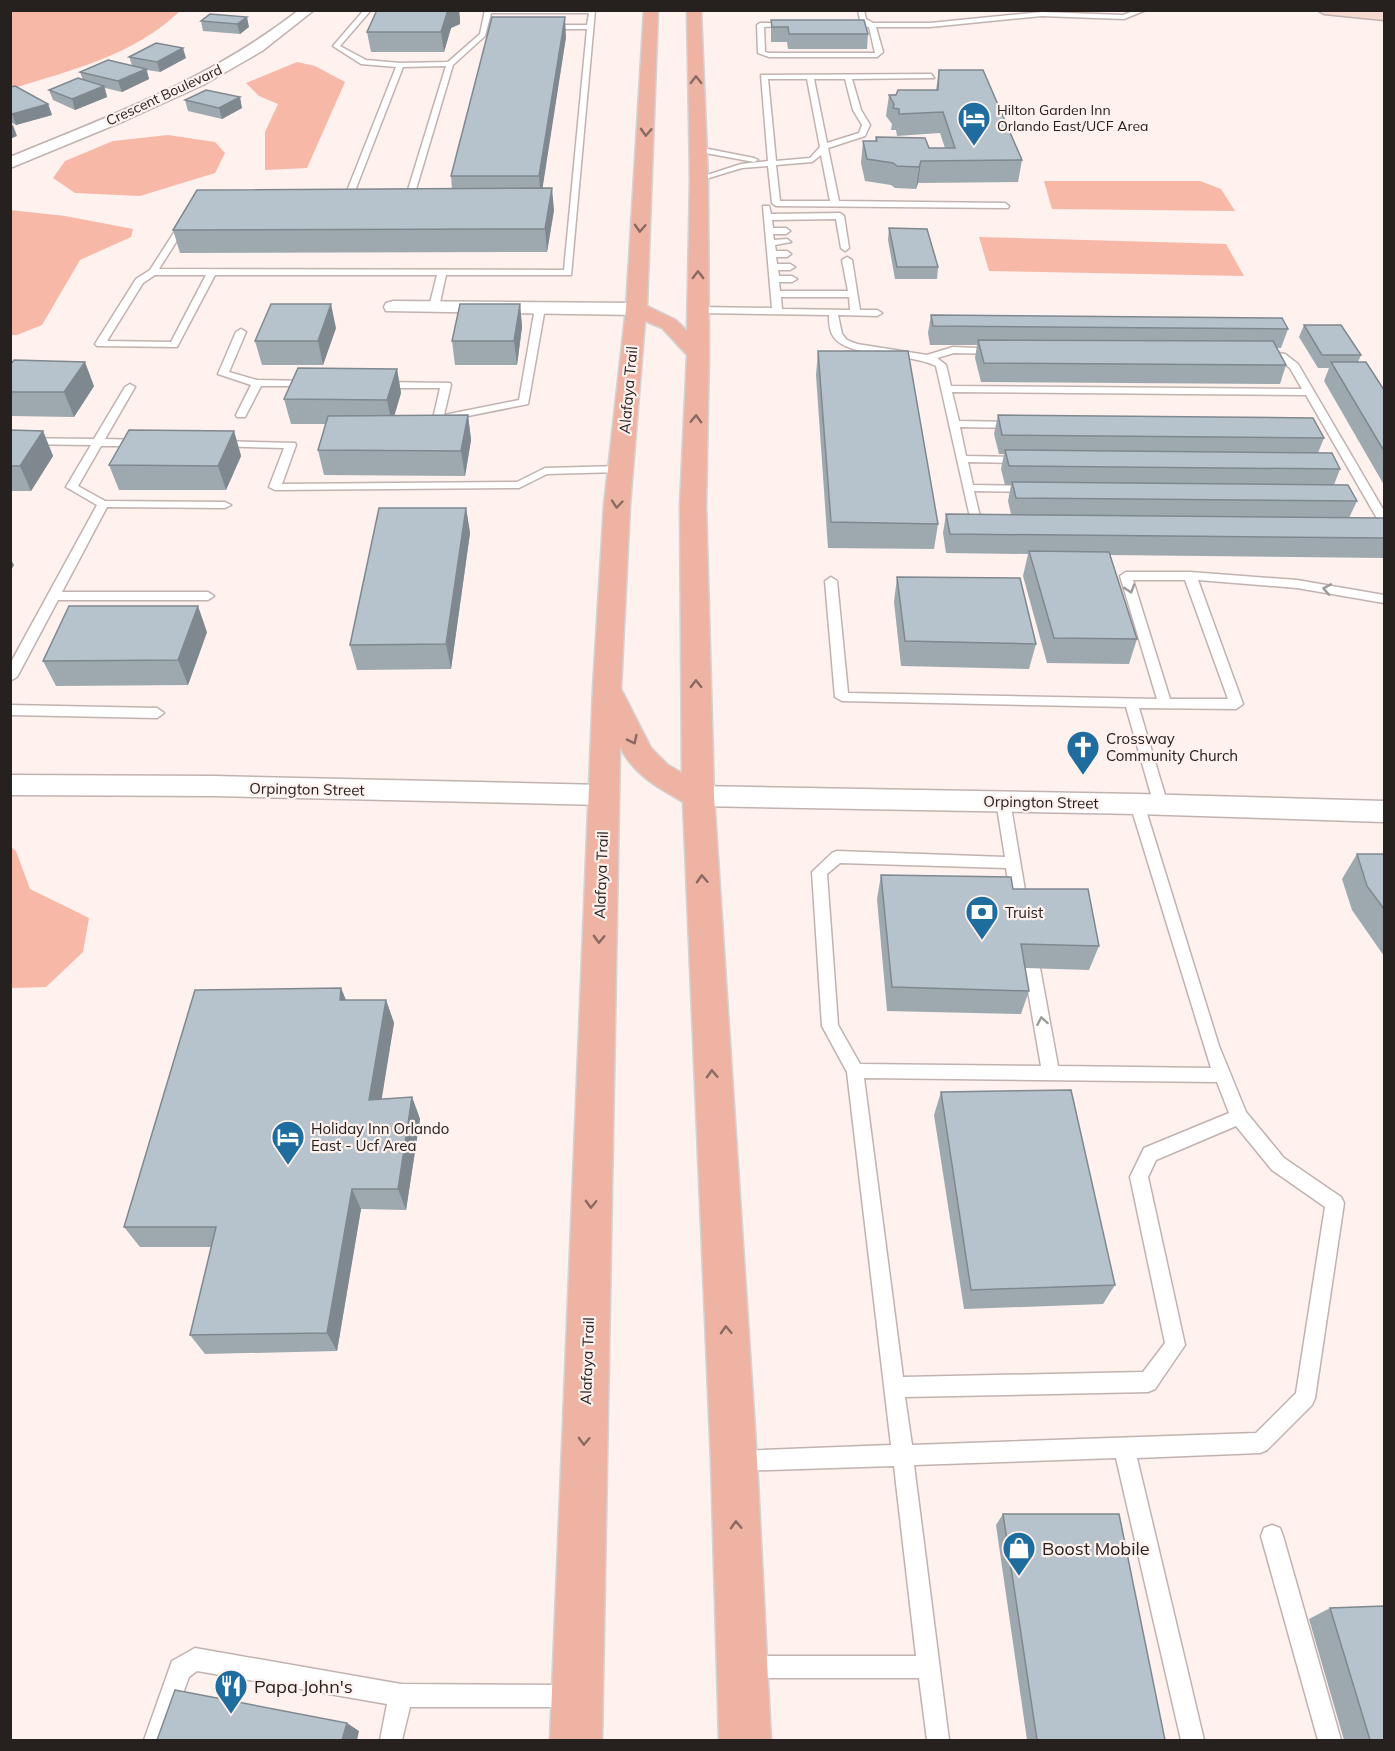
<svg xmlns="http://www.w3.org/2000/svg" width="1395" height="1751" font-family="Mulish,sans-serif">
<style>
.water{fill:#f8b8a8}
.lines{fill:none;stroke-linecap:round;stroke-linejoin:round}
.lane-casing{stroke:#c2b2af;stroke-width:3}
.street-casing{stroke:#c2b2af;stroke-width:3}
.secondary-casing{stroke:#c2b2af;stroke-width:3}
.primary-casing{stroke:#d4d3d2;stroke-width:3}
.lane{fill:#fff;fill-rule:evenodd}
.street{fill:#fff;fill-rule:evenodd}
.secondary{fill:#f7d9d2;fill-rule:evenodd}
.primary{fill:#efb3a4;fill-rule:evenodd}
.wall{fill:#9da8af}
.shaded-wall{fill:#80888f}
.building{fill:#b7c3cc;stroke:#80888f;stroke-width:1.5}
.oneway{stroke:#8a6a62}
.oneway2{stroke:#9d9b9a}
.labels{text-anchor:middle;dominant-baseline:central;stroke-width:4.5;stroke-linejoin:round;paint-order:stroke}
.far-street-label{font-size:14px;fill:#26211f;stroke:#fef1ee}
.far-poi-label{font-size:14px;fill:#26211f;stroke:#fef1ee;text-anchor:start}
.street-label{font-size:15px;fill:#26211f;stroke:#fef1ee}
.poi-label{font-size:15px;fill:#26211f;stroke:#fef1ee;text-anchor:start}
.near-poi-label{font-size:18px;fill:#26211f;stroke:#fef1ee;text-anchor:start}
</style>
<rect width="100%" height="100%" fill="#fef1ee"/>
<!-- water -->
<g class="water">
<path d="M11,11H180C133,56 71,70 11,89Z"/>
<path d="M297,62L315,66L345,82L307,168L265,170V132L278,104L259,96L246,83Z"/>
<path d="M168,135L215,142L225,153L215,173L140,196L75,193L53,178L65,161L113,141Z"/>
<path d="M1044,181H1200L1221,189L1235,211L1052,209Z"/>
<path d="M10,210L65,216L133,229L131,237L80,260L42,325L17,335H11Z"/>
<path d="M979,237L1226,244L1244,276L989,271Z"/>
<path d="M11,847L16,851L30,889L89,918L83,952L46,987L11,988Z"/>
</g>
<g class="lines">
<!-- lane casing -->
<g class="lane-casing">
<g id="lane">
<path d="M364,10H371L340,46L366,60L400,63L448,62L480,34L485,10H595L571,275H446L439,307L434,310L429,307L437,275H215L177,347L97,346L95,344L136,279L150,270L182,220L186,217L190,220L159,269L564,270L587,29H546L543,27L546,25H587L589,13H491L485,36L453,65L414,196C410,200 397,200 393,196L407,193L446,66L403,67L353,196L349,199L345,196L396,67L361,64L333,46ZM155,275H206L171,342L107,341L143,283Z"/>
<path d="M858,10H864L866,19L873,23H930L1042,12L1123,15L1136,10H1146L1124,19L1042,16L930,27H876L883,52L877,57H769L758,53L757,25L760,23H791L794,25L764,27L765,52L769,53H875L869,27L842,25L863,23L860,20Z"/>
<path d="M931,74L934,78L852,79L861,110L870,125L865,136L828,148L839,201L1005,203L1009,206L1008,208L776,206L772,203L768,166L742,168L699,181L695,179L741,164L768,161L761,75ZM768,79H807L820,147L810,158L776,161ZM814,79H845L853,110L862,125L859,133L827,143ZM821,155L830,201H780L776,165L812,162Z"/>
<path d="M698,147L754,158L758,160L754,162L695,151L694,149Z"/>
<path d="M763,206H769L771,214L840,213L844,216L849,248L845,251L841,248L836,219L772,220L773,228H786L790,231L786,234H773L774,240L787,239L791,242L775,245L776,251H787L791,254L787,257H776L777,264H790L795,267L790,270H778L779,276H792L797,279L792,282H779L780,291H848L842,260L847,257L852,260L860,310H877L882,313L877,316L838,315L842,334L847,340L857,344L927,355L953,347L1000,349L1001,351L996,354L954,353L937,358L946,365L951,386L1302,389L1290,368L1278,359L1258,354L1263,351L1285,354L1298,364L1384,511V523L1378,520L1306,395L952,392L959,421L1014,422L1019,425L1014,428L960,427L966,456L1022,457L1027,460L1022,463L968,462L973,485L1029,486L1035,489L1029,492L974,491L981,521L990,522L992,524L986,527L972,526L936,366C910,352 843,359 832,334C829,328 829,321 829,315L698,313L693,310L698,307L772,308ZM781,297H849L850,310L782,309Z"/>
<path d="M540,305L545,308L528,404L438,422L433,419L440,388H381L376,385L381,382L450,383L451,385L444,415L519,400L535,308Z"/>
<path d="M241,329L246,332L229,372L257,380L309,381L313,382V386H261L245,417H237L236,415L251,385L218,374L236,332Z"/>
<path d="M130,384L135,387L105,439L142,440L147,443L142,446H101L78,486L105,501L225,502L231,505L225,508L107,507L62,592H208L214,596L208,600H58L17,677L10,681V664L97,505L66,487L91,445L10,444V438L94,439L125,387Z"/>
<path d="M217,441L295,443L296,445L282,484L517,482L545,468L620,466L626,469L620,472L547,474L519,488L275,490L269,487L284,448L213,446L212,444Z"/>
<path d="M1126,572H1190L1297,580L1384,595V603L1297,588L1198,580L1243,704L1236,709L1139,708L1168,805L1161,810L1154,805L1126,707L842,701L835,697L825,581L831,577L837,581L848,693L1157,699L1120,576ZM1133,580H1185L1228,699H1170Z"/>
<path d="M10,705L157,708L164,713L157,718L10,715Z"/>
<path d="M1003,796L1010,801L1028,908L1025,912H1015L1012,908L1006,868L840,863L827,874L838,1025L860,1064L1041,1066L1024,968L1026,963L1032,962L1038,963L1040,968L1058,1066L1211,1068L1130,804L1137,799L1144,804L1219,1046L1246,1112L1284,1158L1341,1197L1344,1203L1315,1398L1312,1405L1267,1450L1260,1453L1137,1458L1204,1740H1181L1116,1458L914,1465L949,1740H927L919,1678H748L740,1675L737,1667L740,1659L748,1656H916L894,1466L736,1471L729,1468L726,1461L729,1454L736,1451L891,1445L847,1072L822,1026L812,872L832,853L837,851L1005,857L996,801ZM864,1078L1217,1082L1229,1113L1144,1148L1130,1177L1165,1343L1143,1372L903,1377ZM1236,1126L1272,1170L1325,1207L1296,1393L1256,1433L912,1445L905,1397L1148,1392L1155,1389L1185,1345L1148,1177L1156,1160Z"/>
<path d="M1272,1525L1280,1528L1283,1536L1341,1740H1318L1261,1536L1264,1528Z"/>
<path d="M195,1648L401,1684L570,1685L578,1688L581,1696L578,1704L570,1707H410L402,1740H380L387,1704L197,1671L189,1677L166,1740H144L172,1661Z"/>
</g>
</g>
<!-- street casing -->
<g class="street-casing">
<g id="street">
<path d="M299,10H314L262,51L203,85L124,121L10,168V157C114,114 209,80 299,10Z"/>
<path d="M393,301L636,303L643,305L645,309L643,313L636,315L386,311L384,307L386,303Z"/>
<path d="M10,775L214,776L604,785L614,788L618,795L614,802L604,805L214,796L10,795Z"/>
<path d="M698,786L1137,794L1384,801V822L1137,814L698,806L688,803L684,796L688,789Z"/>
</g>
</g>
<!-- secondary casing -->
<g class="secondary-casing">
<path id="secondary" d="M1317,10L1384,12V20L1324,14Z"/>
</g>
<!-- primary casing -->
<g class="primary-casing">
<path id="primary" d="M644,10H658L647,306L676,320L687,331L690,179L687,10H701L708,179L709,354L706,505L714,796L757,1461L771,1740H719L711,1461L683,802C657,787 634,775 620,747L602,1740H550L593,688L604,505L626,309ZM645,321L662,328L687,355L680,505L682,773L668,765L651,748L621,689L630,505Z"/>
</g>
<!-- lane -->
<use href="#lane" class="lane"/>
<!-- street -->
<use href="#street" class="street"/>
<!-- secondary -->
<use href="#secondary" class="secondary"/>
<!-- primary -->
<use href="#primary" class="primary"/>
</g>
<!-- wall -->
<g class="wall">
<path d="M377,10H459L460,20V24L451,28L444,52H371L367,32Z"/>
<path d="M210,14L249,27L240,34L203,31L201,21Z"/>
<path d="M771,20L868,34L867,49H788L787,42H771Z"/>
<path d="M566,37L542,188L554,210L547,252L180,253L173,230L452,189L451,176Z"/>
<path d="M129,57L186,58L160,72L147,70L149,79L122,92L105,88L107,97L75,110L53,100L49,90L83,80L80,72L132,65Z"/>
<path d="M939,70L1022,160L1018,182L918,183L916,189L895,188L891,185L865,181L861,163L863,141H875L876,137L929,148H945L940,133L897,136L896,130H891L892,124L886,116L889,95L936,90Z"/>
<path d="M10,87L48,104L52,115L16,125L10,122Z"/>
<path d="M185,100L242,108L222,119L188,111Z"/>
<path d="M889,228L938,267L937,279H895L888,240Z"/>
<path d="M520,304L522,327L517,365H455L452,341Z"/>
<path d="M931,315L1288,329L1281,348H1277L1286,365L1280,384L981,382L975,358L977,345H930L928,333Z"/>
<path d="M1304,325L1361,355L1358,362L1384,390V485L1324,381L1329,368H1318L1299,337Z"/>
<path d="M336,328L323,365H262L255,341Z"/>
<path d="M818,351L938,524L934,549L828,548L816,375Z"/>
<path d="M10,365L94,386L74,417L10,416Z"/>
<path d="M397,369L401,393L394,415H468L471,440L465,476L324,475L318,450L326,424H291L284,399Z"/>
<path d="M998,415L1324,438L1318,453L1340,469L1334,485L1357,501L1349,518H1384V558L1110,555L1137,639L1129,664L1047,663L1023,576L1028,554L946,553L943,533L946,514H1011L1008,501L1011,485H1005L1001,469L1004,454H999L994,434Z"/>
<path d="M10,430L43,431L53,456L31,491H10Z"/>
<path d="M234,431L241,456L226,490H119L109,465Z"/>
<path d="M466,508L470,533L451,669L357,670L350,645Z"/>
<path d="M897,577L1036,644L1029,669L901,666L894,602Z"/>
<path d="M207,632L188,685L56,686L43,661Z"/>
<path d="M1357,854H1384V956L1352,910L1342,879Z"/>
<path d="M881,875L1013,889L1099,946L1089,970L1025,968L1029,991L1021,1014L887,1011L877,899Z"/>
<path d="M341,988L346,1000H386L394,1023L381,1099L412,1097L420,1119L406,1210L361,1209L337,1351L205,1354L190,1335L211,1247H140L124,1227Z"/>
<path d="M941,1092L1115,1285L1103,1304L964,1309L934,1115Z"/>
<path d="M1003,1514L1165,1740H1027L996,1525Z"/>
<path d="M1330,1608L1384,1740H1344L1309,1619Z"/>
</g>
<!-- shaded-wall -->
<g class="shaded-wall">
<path d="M448,10H459L460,20V24L451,28L444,52L441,32Z"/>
<path d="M247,17L249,27L240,34L237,24Z"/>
<path d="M565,17L566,37L541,198L539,176Z"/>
<path d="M183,48L186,58L160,72L157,62Z"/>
<path d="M146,69L149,79L122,92L118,81Z"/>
<path d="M104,86L107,97L75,110L72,99Z"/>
<path d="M240,97L242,108L222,119L219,108Z"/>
<path d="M48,104L52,115L16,125L12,114Z"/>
<path d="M13,125L17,136L10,139V126Z"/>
<path d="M921,161L918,183L916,189L919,167Z"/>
<path d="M552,188L554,210L547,252L545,229Z"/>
<path d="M331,304L336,328L323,365L318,341Z"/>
<path d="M520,304L522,327L517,365L514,341Z"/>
<path d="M85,362L94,386L74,417L64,392Z"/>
<path d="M397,369L401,393L392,424L387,400Z"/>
<path d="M468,415L471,440L465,476L461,451Z"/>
<path d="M43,431L53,456L31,491L20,466Z"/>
<path d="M234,431L241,456L226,490L218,466Z"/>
<path d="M466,508L470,533L451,669L446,644Z"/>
<path d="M10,558L14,565L10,572Z"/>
<path d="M198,606L207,632L188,685L178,660Z"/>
<path d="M341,988L350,1011L340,1000Z"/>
<path d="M386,1000L394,1023L378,1122L369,1100Z"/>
<path d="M412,1097L420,1119L406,1210L398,1189Z"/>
<path d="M352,1189L361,1209L337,1351L327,1333Z"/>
<path d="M347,1723L359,1731L357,1740H342Z"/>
</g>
<!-- building -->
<g class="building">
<path d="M377,10H448L441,32H367Z"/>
<path d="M210,14L247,17L237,24L201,21Z"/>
<path d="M492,17H565L539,176H451Z"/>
<path d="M771,20H864L868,34H789L788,27H772Z"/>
<path d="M156,43L183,48L157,62L129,57Z"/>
<path d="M108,60L146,69L118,81L80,72Z"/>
<path d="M939,70H983L1022,160L921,161L919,167L897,166L893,163L867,159L863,141H877L876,137L925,138L929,148H955L943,112L899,114V109L893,108L894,104L889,95H896L898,90H938Z"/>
<path d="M78,78L104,86L72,99L49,90Z"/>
<path d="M15,86L48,104L12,114H10V87Z"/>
<path d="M206,90L240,97L219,108L185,100Z"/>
<path d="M552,188L545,229L173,230L197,190Z"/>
<path d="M889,228L927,229L938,267H897Z"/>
<path d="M271,304H331L318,341H255Z"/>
<path d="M460,304H520L514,341H452Z"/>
<path d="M931,315L1282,318L1288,329L933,326Z"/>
<path d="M1304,325H1341L1361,355H1322Z"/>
<path d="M978,340L1273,341L1286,365L984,363Z"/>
<path d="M818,351H908L938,524L831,522Z"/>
<path d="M14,360L85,362L64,392H10V365Z"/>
<path d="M1331,362H1366L1384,390V451Z"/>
<path d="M298,368L397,369L387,400L284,399Z"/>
<path d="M468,415L461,451L318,450L328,416Z"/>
<path d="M998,415L1313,418L1324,438L1002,435Z"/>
<path d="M10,430L43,431L20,466H10Z"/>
<path d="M129,430L234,431L218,466L109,465Z"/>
<path d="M1005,450L1332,453L1340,469L1009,466Z"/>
<path d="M1012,482L1348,485L1357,501L1016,498Z"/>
<path d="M379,508H466L446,644L350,645Z"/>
<path d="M946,514L1384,518V538L950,534Z"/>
<path d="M1029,551L1109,552L1137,639L1054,638Z"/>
<path d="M897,577L1020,578L1036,644L905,641Z"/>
<path d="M69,606H198L178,660L43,661Z"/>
<path d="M1357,854H1384V909L1367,886Z"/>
<path d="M881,875L1011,877L1013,889H1088L1099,946L1021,944L1029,991L892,987Z"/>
<path d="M341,988L340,1000H386L369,1100L412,1097L398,1189H352L327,1333L190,1335L216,1227H124L195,990Z"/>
<path d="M1071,1090L1115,1285L971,1290L941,1092Z"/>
<path d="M1003,1514H1119L1165,1740H1037Z"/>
<path d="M1384,1606V1740H1370L1330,1608Z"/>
<path d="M175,1690L347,1723L342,1740H157Z"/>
</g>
<!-- one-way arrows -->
<defs><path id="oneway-chevron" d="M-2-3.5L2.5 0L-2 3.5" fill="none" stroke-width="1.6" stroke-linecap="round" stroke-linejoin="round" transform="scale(1.5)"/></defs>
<g class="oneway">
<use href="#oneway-chevron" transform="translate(696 80) rotate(-91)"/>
<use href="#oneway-chevron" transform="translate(646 132) rotate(93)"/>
<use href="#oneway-chevron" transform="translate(640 228) rotate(93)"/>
<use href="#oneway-chevron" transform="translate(698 275) rotate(-90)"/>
<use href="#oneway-chevron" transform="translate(696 419) rotate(-88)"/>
<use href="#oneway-chevron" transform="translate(617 504) rotate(95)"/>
<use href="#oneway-chevron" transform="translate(696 684) rotate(-91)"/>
<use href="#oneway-chevron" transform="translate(633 740) rotate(64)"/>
<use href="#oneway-chevron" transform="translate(702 879) rotate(-93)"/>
<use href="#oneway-chevron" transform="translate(599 939) rotate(92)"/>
<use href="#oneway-chevron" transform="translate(712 1074) rotate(-93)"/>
<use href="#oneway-chevron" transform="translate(591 1204) rotate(92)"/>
<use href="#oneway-chevron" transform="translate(726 1330) rotate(-93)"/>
<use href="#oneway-chevron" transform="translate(584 1441) rotate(92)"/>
<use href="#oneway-chevron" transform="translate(736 1525) rotate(-92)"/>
</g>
<g class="oneway2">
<use href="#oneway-chevron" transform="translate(1130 589) rotate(73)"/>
<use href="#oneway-chevron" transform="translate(1327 589) rotate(-170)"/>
<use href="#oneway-chevron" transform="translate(1042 1021) rotate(-100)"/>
</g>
<!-- icons -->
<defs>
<g id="hotel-pin" transform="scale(1.725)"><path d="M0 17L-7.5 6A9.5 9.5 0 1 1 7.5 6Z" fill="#1f6d9f" stroke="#fef1ee"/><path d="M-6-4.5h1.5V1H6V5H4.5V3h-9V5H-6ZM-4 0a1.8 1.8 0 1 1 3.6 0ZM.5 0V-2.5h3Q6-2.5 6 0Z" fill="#fff"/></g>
<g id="church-pin" transform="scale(1.725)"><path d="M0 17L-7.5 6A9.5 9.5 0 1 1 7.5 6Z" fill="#1f6d9f" stroke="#fef1ee"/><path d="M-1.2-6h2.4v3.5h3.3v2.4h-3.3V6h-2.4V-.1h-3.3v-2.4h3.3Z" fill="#fff"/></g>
<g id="bank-pin" transform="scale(1.725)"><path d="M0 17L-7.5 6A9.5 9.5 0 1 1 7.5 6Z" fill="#1f6d9f" stroke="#fef1ee"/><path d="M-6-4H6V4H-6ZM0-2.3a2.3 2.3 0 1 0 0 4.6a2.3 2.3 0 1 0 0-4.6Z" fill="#fff"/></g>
<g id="shop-pin" transform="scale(1.725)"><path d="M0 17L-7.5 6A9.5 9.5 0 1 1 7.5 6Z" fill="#1f6d9f" stroke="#fef1ee"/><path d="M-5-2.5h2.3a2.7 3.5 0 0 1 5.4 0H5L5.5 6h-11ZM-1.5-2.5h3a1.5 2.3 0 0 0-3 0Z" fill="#fff"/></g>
<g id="restaurant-pin" transform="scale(1.725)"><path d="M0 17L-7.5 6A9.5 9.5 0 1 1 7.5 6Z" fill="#1f6d9f" stroke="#fef1ee"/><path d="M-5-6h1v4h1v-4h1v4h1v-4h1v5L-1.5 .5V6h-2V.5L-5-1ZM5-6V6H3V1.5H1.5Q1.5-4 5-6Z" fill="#fff"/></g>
</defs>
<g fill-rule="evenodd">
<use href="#hotel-pin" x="974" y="118"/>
<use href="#church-pin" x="1083" y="747"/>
<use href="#bank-pin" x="982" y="912"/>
<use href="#hotel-pin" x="288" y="1137"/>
<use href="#shop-pin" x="1019" y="1548"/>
<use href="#restaurant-pin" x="231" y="1686"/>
</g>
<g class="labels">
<!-- far-street labels -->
<g class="far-street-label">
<text transform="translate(164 95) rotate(-25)">Crescent Boulevard</text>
</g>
<!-- far-poi labels -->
<g class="far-poi-label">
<text x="997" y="110">Hilton Garden Inn<tspan x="997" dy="16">Orlando East/UCF Area</tspan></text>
</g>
<!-- street labels -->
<g class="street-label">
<text transform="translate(628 390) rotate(-85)">Alafaya Trail</text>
<text transform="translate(307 789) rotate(1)">Orpington Street</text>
<text transform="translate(1041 802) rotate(1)">Orpington Street</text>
<text transform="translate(601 875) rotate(-88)">Alafaya Trail</text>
<text transform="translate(587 1361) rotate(-88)">Alafaya Trail</text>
</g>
<!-- poi labels -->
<g class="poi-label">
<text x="1106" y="738">Crossway<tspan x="1106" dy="17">Community Church</tspan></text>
<text x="1005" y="912">Truist</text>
<text x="311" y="1128">Holiday Inn Orlando<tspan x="311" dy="17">East - Ucf Area</tspan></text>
</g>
<!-- near-poi labels -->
<g class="near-poi-label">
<text x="1042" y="1548">Boost Mobile</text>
<text x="254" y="1686">Papa John's</text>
</g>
</g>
<!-- border -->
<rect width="1395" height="1751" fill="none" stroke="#26211f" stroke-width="24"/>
</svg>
